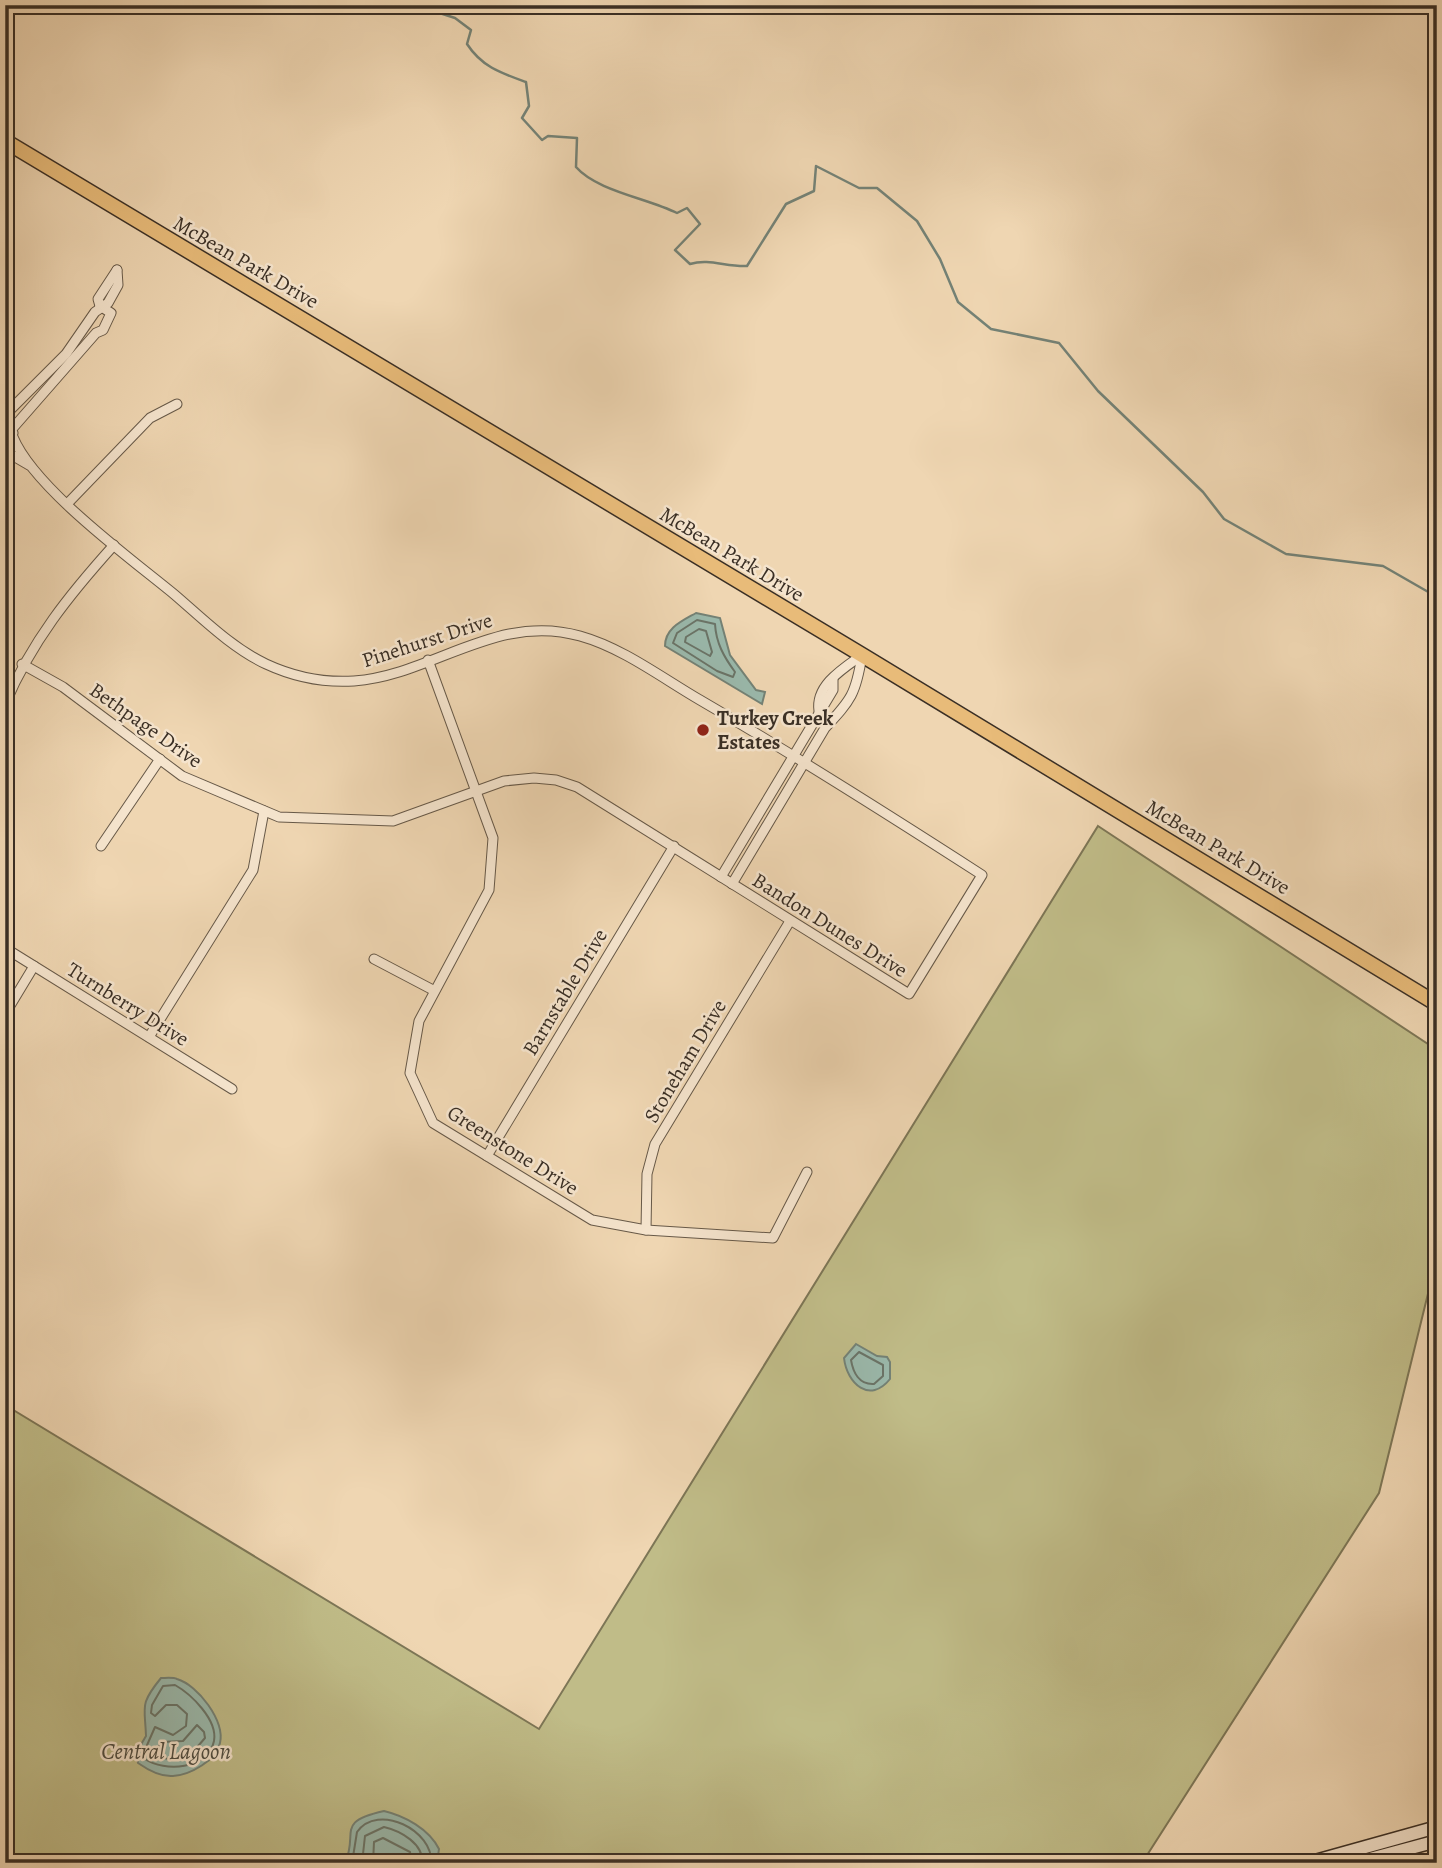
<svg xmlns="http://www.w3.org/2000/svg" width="1442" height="1868" font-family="Alegreya,serif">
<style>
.green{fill:#c0bc88;stroke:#7d7656;stroke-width:2}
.water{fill:#9ab9ac;stroke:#748276;stroke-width:2}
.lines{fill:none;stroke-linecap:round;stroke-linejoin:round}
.shore{stroke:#6a7468;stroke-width:2}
.stream{stroke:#748276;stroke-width:2.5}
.street-casing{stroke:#675948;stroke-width:11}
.secondary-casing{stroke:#3a2f25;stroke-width:15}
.primary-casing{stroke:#3a2f25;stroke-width:17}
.street{stroke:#f5e4cd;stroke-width:9}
.secondary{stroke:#f5e4cd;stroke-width:12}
.primary{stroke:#e8bb79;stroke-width:14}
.poi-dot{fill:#8f2418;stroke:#f5e4cd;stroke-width:2.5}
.labels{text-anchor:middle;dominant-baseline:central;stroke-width:5;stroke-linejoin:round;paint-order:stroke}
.street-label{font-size:21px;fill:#3a2f25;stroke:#f5e4cd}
.poi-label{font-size:21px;font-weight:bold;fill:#3a2f25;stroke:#f5e4cd;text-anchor:start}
.water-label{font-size:23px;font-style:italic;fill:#4d4b40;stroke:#f5e4cd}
</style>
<rect width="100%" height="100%" fill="#efd6b2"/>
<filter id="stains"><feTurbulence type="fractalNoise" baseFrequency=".00286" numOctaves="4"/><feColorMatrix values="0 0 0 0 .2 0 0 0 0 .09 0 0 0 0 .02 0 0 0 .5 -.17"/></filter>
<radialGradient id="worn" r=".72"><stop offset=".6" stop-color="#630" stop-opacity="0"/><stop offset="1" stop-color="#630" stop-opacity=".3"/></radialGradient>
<!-- green -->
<path class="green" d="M1098,826L1437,1050V1257L1379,1493L1142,1863H5V1405L539,1729Z"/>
<!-- water -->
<g class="water">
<path d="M696,613L720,618L730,655L756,690L765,692L762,704L665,646C665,628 682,621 696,613Z"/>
<path d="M856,1344L877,1356L887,1357L890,1362V1379C870,1404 847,1384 844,1358Z"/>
<path d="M161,1678C166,1678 173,1677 177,1679C198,1685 225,1721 220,1743C217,1760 190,1775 173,1776C161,1777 148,1770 138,1763L136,1753L146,1736C145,1706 139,1705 161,1678Z"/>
<path d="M384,1811C405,1816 429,1829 439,1849L437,1863H345C359,1833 334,1822 384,1811Z"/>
</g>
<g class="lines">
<!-- shore -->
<g class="shore">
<path d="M697,620L715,624C716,643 724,657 735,672L733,677L717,671L673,643L677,633Z"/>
<path d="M699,629L706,631L712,652L710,656L685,642L686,637Z"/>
<path d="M859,1352L883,1365V1376L874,1384C859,1385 853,1372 851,1360Z"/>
<path d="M175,1685C191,1694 218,1720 214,1741C208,1770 164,1772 145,1759L144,1752L155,1727L173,1735L186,1726L187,1714L177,1705H166L155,1716L151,1713L152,1705L163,1686Z"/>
<path d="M197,1725L204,1732L205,1738L192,1753L172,1760L154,1755L161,1742L183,1741Z"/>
<path d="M352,1863L357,1832C378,1802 434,1831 431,1863"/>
<path d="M362,1863L365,1836L384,1827C401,1831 424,1844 422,1863"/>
<path d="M373,1863L374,1842L383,1838L410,1852L412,1863"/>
</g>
<!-- stream -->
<path class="stream" d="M415,5L455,18L471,30L467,44C482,67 501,73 526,82L529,106L522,118L542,140L548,136L577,138L576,167C597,191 647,198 677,213L687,208L700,224L675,250L690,264C709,258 726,267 747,266L786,204L814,191L816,166L859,188H877L917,221L940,259L958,302L991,329L1059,343L1098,391L1203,492L1224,519L1286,554L1383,566L1437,597"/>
<!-- street casing -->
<g class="street-casing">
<g id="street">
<path d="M100,306L98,299L117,270"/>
<path d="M5,415L66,354L95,312L108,303L118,285L117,270"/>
<path d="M5,421L13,433L5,448"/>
<path d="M12,429L96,333L103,330L111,313L100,306"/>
<path d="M13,437C34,488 130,558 175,595C203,619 232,648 266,664C294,677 323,683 354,681C433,675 497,612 580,636C623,648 662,678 700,700C796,756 889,815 982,875L909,994L577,787L556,780L534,778L504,781L393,821L279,817L182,776L63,687L22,664"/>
<path d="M5,451L29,465"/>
<path d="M68,503L150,418L177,404"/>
<path d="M428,660L493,838L489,890L419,1021L410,1073L433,1123L592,1220L646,1230L773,1238L807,1172"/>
<path d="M5,704C32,641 69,595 114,545"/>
<path d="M819,711C815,685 844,668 862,655"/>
<path d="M101,846L160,759"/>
<path d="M721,877L833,690V679"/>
<path d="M732,884L825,728C851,700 856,694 862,655"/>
<path d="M5,948L232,1089"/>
<path d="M374,959L433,990"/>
<path d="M5,1014L34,966"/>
<path d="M149,1037L253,870L264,811"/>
<path d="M487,1156L674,846"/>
<path d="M646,1230L647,1174L655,1144L790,921"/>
</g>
</g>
<!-- secondary casing -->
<g class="secondary-casing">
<g id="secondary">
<path d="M1308,1863L1437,1827"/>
<path d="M1355,1863L1437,1841"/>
</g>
</g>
<!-- primary casing -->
<g class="primary-casing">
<path id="primary" d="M5,141L862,655L1437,1004"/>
</g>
<!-- street -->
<use href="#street" class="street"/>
<!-- secondary -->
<use href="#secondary" class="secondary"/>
<!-- primary -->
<use href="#primary" class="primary"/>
</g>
<!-- markers -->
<circle class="poi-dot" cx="703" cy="730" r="7"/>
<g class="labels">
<!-- street labels -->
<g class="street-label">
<text transform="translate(246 262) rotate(30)">McBean Park Drive</text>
<text transform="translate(732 554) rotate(31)">McBean Park Drive</text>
<text transform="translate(427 640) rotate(-18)">Pinehurst Drive</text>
<text transform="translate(146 725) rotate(35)">Bethpage Drive</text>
<text transform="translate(1218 847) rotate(31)">McBean Park Drive</text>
<text transform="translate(830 925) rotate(32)">Bandon Dunes Drive</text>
<text transform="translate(565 992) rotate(-59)">Barnstable Drive</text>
<text transform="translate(128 1004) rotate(32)">Turnberry Drive</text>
<text transform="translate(685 1061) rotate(-59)">Stoneham Drive</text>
<text transform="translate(513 1150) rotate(32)">Greenstone Drive</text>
</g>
<!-- poi labels -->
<g class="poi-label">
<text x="717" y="718">Turkey Creek<tspan x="717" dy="24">Estates</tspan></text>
</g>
<!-- water labels -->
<g class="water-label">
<text x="166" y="1751">Central Lagoon</text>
</g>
</g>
<!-- margin -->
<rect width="1442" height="1868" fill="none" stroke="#efd6b2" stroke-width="28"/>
<rect x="7" y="7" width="1428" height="1854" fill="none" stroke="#3a2f25" stroke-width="3.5"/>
<rect x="14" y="14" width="1414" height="1840" fill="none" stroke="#3a2f25" stroke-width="2"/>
<rect width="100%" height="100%" filter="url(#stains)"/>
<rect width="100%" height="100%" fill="url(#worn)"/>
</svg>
